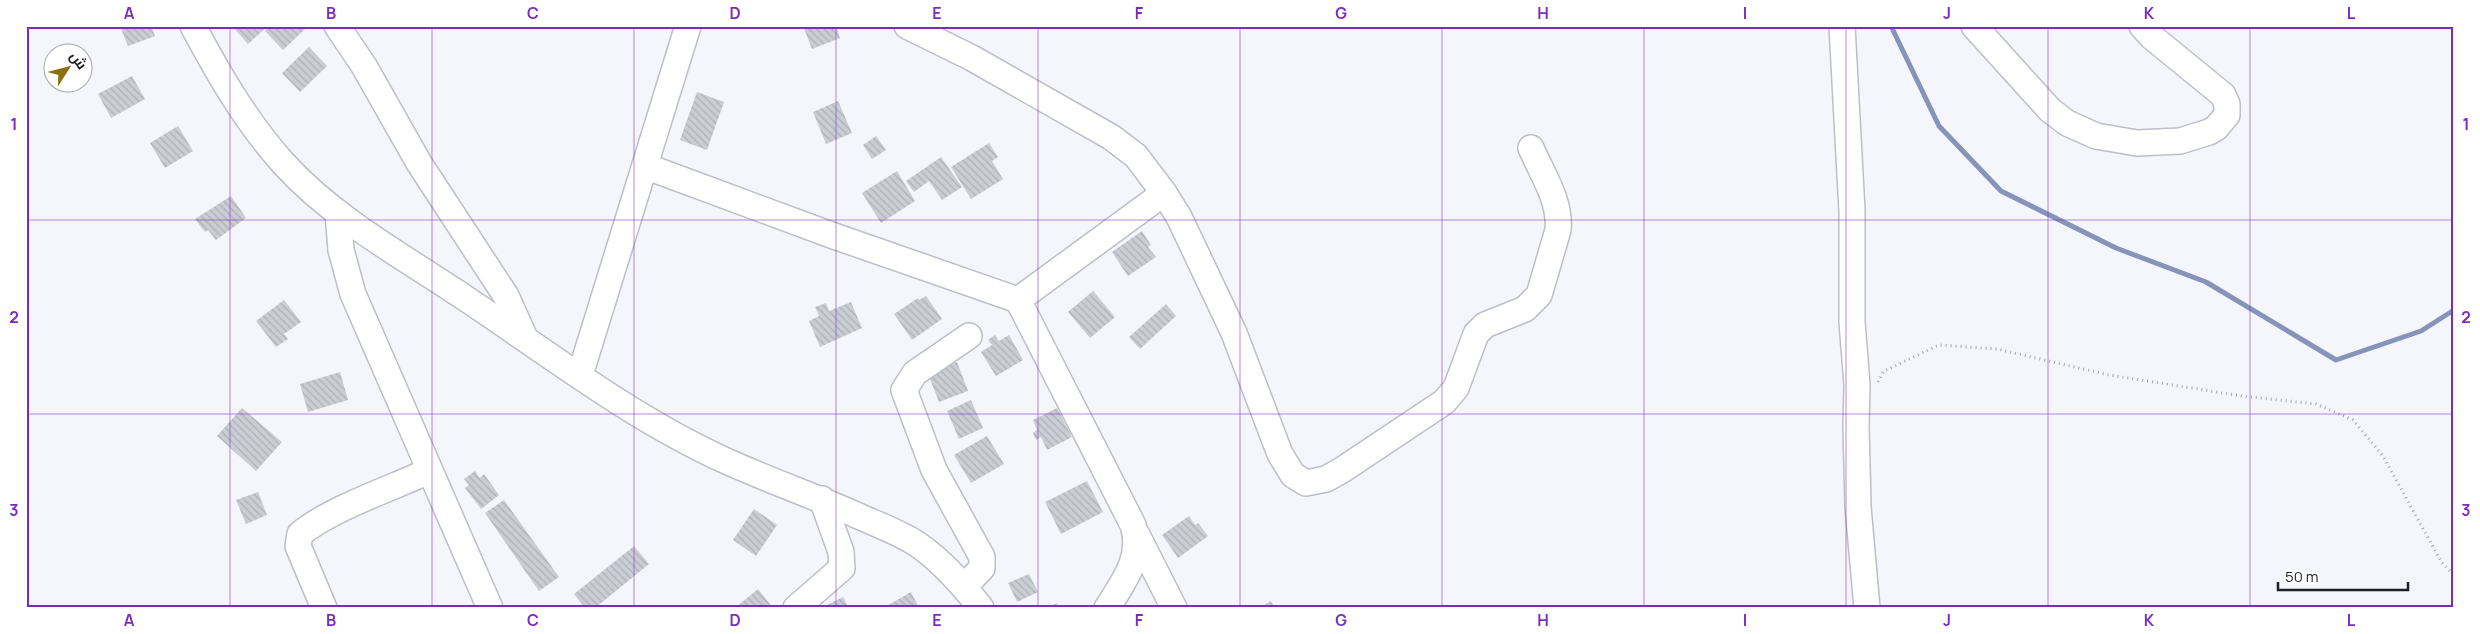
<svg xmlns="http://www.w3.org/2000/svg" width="2480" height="634" font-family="Manrope,Cairo,sans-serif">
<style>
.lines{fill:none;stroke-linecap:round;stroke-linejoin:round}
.stream{stroke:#8794b9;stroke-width:5}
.building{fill:url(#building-back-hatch)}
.minor-casing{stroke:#bdbfc6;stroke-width:28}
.path{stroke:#a4a5aa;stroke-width:3;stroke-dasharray:1 4;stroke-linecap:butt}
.minor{stroke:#fff;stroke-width:25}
.grid{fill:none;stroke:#7b2cbf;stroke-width:1;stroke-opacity:0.55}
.neatline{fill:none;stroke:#7b2cbf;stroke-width:2}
.grid-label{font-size:16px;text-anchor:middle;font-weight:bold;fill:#7b2cbf}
</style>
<defs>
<pattern id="building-back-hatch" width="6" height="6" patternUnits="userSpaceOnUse" patternTransform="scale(1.25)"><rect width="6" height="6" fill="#cacdd3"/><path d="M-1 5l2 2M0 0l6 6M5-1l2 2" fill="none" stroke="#adb0b5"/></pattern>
</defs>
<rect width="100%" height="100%" fill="#f4f6fc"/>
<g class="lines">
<!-- stream -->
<path class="stream" d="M1891,26L1939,126L2001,191L2116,248L2206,282L2336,360L2421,331L2454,310"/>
</g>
<!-- building -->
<g class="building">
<path d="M120,26H151L155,36L128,46Z"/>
<path d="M232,26H268L248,44Z"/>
<path d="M269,26H304L306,28L283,50L265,31Z"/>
<path d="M803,26H836L840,38L812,49Z"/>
<path d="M309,47L327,66L300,92L282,73Z"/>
<path d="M132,76L145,99L111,118L98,94Z"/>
<path d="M697,92L724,102L707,150L680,140Z"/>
<path d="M838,101L852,133L826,144L813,112Z"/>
<path d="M178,126L193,151L165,168L150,143Z"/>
<path d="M876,136L886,150L872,159L863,145Z"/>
<path d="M989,143L998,157L992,161L1003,179L971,199L951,167Z"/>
<path d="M941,157L962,187L942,200L929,181L914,192L906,181Z"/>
<path d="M897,171L915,201L881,223L862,193Z"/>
<path d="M231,196L246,218L216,240L208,230L205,232L195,219Z"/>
<path d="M1142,231L1151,245L1148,247L1156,257L1128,276L1112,252Z"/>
<path d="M1093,291L1115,317L1090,338L1068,312Z"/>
<path d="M926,296L942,319L912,340L894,314L918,298L919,300Z"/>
<path d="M284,300L301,322L284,334L288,339L276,347L256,321Z"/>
<path d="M851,302L862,328L820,347L809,321L819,316L815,307L826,303L829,311Z"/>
<path d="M1166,304L1176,316L1140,349L1129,337Z"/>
<path d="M995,335L999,341L1009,335L1023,360L996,376L981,352L992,345L988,340Z"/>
<path d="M957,362L968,391L939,402L928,374Z"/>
<path d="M340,372L348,400L308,412L300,384Z"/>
<path d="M971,400L983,428L959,439L947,411Z"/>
<path d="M242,408L282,442L256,471L217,436Z"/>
<path d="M1057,408L1072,437L1047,450L1041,437L1036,440L1033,433L1037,430L1033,420Z"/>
<path d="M987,436L1004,464L971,483L954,455Z"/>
<path d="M475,471L480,478L484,474L499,495L481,509L465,488L469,485L464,479Z"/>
<path d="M1087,481L1103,512L1061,534L1045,502Z"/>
<path d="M258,492L267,515L246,524L236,500Z"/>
<path d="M504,500L559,577L539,591L485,513Z"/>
<path d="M754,509L777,525L756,556L733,540Z"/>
<path d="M1189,516L1195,525L1198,523L1208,536L1178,558L1162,535Z"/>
<path d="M634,546L649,564L595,608H585L574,594Z"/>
<path d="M1029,574L1038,592L1017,602L1008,583Z"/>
<path d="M758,589L773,608H735Z"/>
<path d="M911,592L919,608H883Z"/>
<path d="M843,597L849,608H821Z"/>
<path d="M1271,601L1275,608H1259Z"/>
<path d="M1057,603L1059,608H1047Z"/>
</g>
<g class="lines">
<!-- minor casing -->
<g class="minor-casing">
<g id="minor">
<path d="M193,26C219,75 247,123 284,164C334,219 404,257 465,298C549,354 632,418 724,460C770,481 817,497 863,518C881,526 900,533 917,544C942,561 962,584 981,608"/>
<path d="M337,26L364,66L419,163L506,296L525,338"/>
<path d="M907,26L972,58L1111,137L1136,156L1164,193L1179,217L1234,333L1280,454L1293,475L1306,483L1326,479L1342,470L1444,402L1456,388L1476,334L1485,325L1525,309L1539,295L1558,230C1561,201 1542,174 1531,148"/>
<path d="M1842,26L1852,211V322L1857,385L1856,425L1858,507L1867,608"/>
<path d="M1974,26L2050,110L2067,123L2096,136L2137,143L2180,141L2209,132L2216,128L2227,115V104L2223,95L2152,37L2142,26"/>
<path d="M645,166L834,236L1018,300L1133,525C1143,557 1124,581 1107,608"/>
<path d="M338,213L341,250L353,294L490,608"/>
<path d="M1018,300L1164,193"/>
<path d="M580,375L688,26"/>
<path d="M1137,535L1174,608"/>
<path d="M964,587L982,568V557L934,470L904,390L915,373L969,336"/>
<path d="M324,608L298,546L300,534C330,509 392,488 429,471"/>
<path d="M796,608L842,568L841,552L822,499"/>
</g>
</g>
<!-- path -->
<path class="path" d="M1878,382L1884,371L1939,345L1997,349L2109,375L2242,396L2316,404L2353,420L2383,456L2442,563L2454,575"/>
<!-- minor -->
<use href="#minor" class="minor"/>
</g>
<!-- grid -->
<path class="grid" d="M230,26V608M432,26V608M634,26V608M836,26V608M1038,26V608M1240,26V608M1442,26V608M1644,26V608M1846,26V608M2048,26V608M2250,26V608M26,220H2454M26,414H2454"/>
<!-- border -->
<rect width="2480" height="634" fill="none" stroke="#ffffff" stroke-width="55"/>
<!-- north arrow -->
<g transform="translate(68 68) rotate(54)"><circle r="24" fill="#ffffff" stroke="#a5a5a6"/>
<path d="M0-4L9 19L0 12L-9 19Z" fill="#8b6f11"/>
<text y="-8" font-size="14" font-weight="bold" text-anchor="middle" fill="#1e1f21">ش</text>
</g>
<!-- scale -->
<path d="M2278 582v8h130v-8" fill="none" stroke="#1e1f21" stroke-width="2.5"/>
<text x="2285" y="582" font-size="15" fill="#1e1f21" stroke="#ffffff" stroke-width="4" paint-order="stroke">50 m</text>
<rect x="28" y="28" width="2424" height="578" class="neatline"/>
<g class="grid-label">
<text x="129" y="19">A</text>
<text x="331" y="19">B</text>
<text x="533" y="19">C</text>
<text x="735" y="19">D</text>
<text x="937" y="19">E</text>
<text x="1139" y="19">F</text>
<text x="1341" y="19">G</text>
<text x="1543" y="19">H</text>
<text x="1745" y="19">I</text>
<text x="1947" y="19">J</text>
<text x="2149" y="19">K</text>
<text x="2351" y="19">L</text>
<text x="14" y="130">1</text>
<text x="2466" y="130">1</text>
<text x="14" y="323">2</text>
<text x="2466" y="323">2</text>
<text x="14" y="516">3</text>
<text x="2466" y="516">3</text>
<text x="129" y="626">A</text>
<text x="331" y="626">B</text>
<text x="533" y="626">C</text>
<text x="735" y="626">D</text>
<text x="937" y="626">E</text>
<text x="1139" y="626">F</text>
<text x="1341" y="626">G</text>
<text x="1543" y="626">H</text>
<text x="1745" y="626">I</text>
<text x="1947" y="626">J</text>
<text x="2149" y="626">K</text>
<text x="2351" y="626">L</text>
</g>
</svg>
